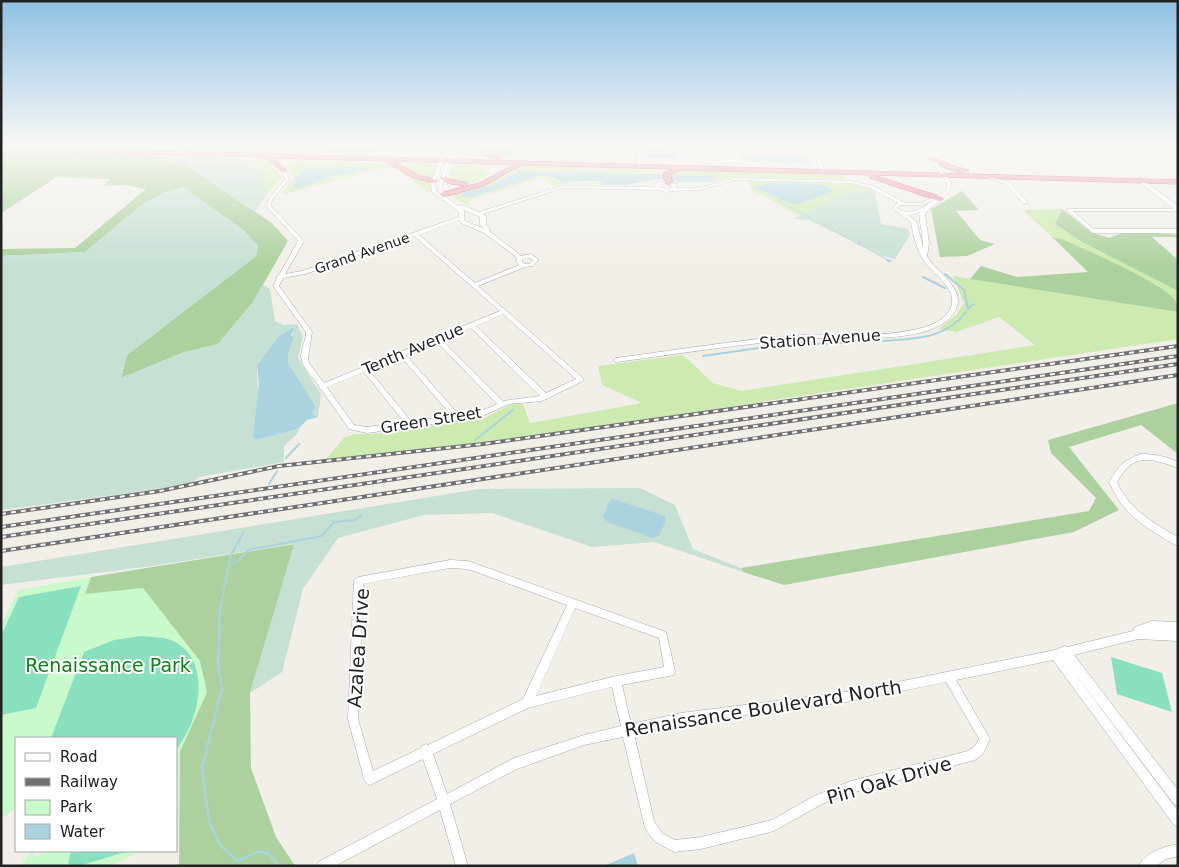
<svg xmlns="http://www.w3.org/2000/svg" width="1179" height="867" font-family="'DejaVu Sans',sans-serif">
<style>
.grass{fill:#cdebb0}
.forest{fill:#add19e}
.wetland{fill:#c6e0d4}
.park{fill:#c8facc}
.pitch{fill:#88e0be}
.water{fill:#aad3df}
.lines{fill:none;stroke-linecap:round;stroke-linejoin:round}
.stream-far2{stroke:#aad3df;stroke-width:1}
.stream-far1{stroke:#aad3df;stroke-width:2}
.stream{stroke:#aad3df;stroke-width:2.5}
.minor-casing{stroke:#a9a9a9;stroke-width:1}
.highway-casing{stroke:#dc2a67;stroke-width:1}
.minor{fill:#fff;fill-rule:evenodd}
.highway{fill:#e892a2;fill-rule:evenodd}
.rail-casing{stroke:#707070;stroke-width:4}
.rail{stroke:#fff;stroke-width:2;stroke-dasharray:5;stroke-linecap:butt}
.labels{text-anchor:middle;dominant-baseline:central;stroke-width:4;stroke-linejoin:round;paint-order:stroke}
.far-street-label{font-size:14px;fill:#222;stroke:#fff}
.street-label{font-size:16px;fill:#222;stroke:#fff}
.near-street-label{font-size:19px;fill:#222;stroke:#fff}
.near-park-label{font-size:19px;fill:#0c8416;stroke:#fff}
</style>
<rect width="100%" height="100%" fill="#f2efe9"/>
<!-- grass -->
<g class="grass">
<path d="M457,145H478L480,152L486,157L458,156L455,155Z"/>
<path d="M230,158L271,161L281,177L267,195L265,175L255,165Z"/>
<path d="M295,160L387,163C402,169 414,180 430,181L431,195L396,168H383L285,194L282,192L293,179V174L285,165Z"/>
<path d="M396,162L435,164L438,165L432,179L418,176Z"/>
<path d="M453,164L477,165L488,172C481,185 463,184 450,181L449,177Z"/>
<path d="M527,166L652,169L661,173V176L520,171L489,187L468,191L469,198L539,176C549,176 554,180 562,182C578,186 591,179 607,185L568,183L553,186L545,178H540L471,199L468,203L472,207L453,197L454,194L490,182L515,167Z"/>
<path d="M677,170L844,175L846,180L735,177L714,182V176H671L669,172Z"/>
<path d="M750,181L853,184L873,190L875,193L853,190L800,216L752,190L748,182Z"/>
<path d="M1062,209L1055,224L1082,242L1176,290L1178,302L1155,284L1062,239L1052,237L1023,210Z"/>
<path d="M953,276L1178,312V339L568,431L475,443L326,459L344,438L354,434H374L486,417L512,404H523L530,423L642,403L602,385L598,366L683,355L713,383L741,391L1035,345L999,317L957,332L938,329L956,315L964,303Z"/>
</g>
<!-- forest -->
<g class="forest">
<path d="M255,145H384L380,153L263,150Z"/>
<path d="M484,145H513L511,157L487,154Z"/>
<path d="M1,150L168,157L165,161L182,163L272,223L288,241L253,302L218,344L182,353L121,378L127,355L256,256L258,246L243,230L183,187L143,204L85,252L1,256V249L75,248L146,189L125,185L103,186L110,179L57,177L1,213Z"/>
<path d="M962,191L979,210L956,211L980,240L995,244L967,256L940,257L931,209Z"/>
<path d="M1062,209L1091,232L1109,238L1127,231L1178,235V237H1152L1178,260V291L1082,242L1055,224Z"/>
<path d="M1052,237L1062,239C1084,249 1165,284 1176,301C1178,304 1178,308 1178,312L970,279L981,266L1017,277L1088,272Z"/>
<path d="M1178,403V454L1141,425L1069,447L1119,510L1074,532L784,585L743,572L741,568L1089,511L1096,498L1051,453L1048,440Z"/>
<path d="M295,544L250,693L251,768L276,837L295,866H179L180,751L207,692L85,594L91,577Z"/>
</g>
<!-- wetland -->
<g class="wetland">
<path d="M168,157C201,157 240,151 265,175L267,195L255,211L182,163L164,161Z"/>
<path d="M183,187L243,230L258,246L256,256L127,355L121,378L182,353L218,344L253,302L263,285L270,289L275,321L283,325L297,324L303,336L298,358L321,394L318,417L312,414C305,400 289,376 287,360C286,349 295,337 292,328L279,336L257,365L259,439L300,427L298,433L284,446V462L199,477L189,485L1,510V256L85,252L143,204L165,192Z"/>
<path d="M853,190L875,193L881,224L908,229L910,235L895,259L883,256L809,220L793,219Z"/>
<path d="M640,488L675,505L693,549L741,568L743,572L654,542L592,547L492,513L424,515L338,538L303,589L282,672L250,693L294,544L145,567L1,585V567L479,489Z"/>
</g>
<!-- park -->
<g class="park">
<path d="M91,577L85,594L143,588L200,661L207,692L180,751L178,844L176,845V738H16V808L1,819V627L18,590Z"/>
<path d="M43,851H141L110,866H22L23,861L32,852L37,857Z"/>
</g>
<!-- pitch -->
<g class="pitch">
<path d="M81,586L36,708L1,715V636L19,597Z"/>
<path d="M141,636C149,637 157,637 164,638C201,647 204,688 193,718C190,729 183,739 177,749L176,738H51L84,652L114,640Z"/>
<path d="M1111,657L1162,673L1172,712L1117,694Z"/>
<path d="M71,851H128L79,866H70L68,863Z"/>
</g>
<!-- water -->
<g class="water">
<path d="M646,149H675L677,150L679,159H649L646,158Z"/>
<path d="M740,154L806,156L812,163L742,161L739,155Z"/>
<path d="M371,166C353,176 344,172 326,178C314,182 306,189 293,188L296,177L305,169Z"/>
<path d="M520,171L712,176H714V182H680L659,179L624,185H607L597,181L562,182L551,177L539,176L469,198L462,196L464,192L489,187Z"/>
<path d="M767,184C781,184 826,181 834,191L798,204L789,203L756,188L759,185Z"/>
<path d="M292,328H294L291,335L294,338L288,353V363L313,403L315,406L312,414L318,417L307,420L300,427L293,430L259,439L253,438L259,383L257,365L279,336Z"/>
<path d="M613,499L665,516L666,519L660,535L652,538L605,521L603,517L610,500Z"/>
<path d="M634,853L638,866H604Z"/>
</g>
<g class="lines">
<!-- stream-far2 -->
<g class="stream-far2">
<path d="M778,200L890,261"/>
<path d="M858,245L860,241"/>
</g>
<!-- stream-far1 -->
<g class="stream-far1">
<path d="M887,260L890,261"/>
<path d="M945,274L964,290L968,309"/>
<path d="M923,277L945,288"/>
<path d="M968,309L973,304"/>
<path d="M883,341C914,339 946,339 966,312"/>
<path d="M799,342L815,344L867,342"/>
<path d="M703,356L773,346"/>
<path d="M475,440L513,410"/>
<path d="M286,458L299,444"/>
<path d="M269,484L277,471"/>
<path d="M229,566L239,560L248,550L322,536L334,522L354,520L362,515"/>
<path d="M220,609L231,555L243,533"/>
</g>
<!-- stream -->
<path class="stream" d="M220,608L218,667L222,688L202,768L209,821L220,845L238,861L260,851L268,854L278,864"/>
<!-- minor casing -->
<g class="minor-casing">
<g id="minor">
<path d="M155,145H159L153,151H149V149Z"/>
<path d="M445,145H449L435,183L436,191L441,194L439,192L438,186L452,145H456L442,186L443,192L448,197L447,198L458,206L462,205L479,212L562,186L654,187L657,182L666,181L675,183L677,188H700L735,178L851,181L874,186L905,203H921L944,192L947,189V183L922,147L896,146L860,150H815L824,169L822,170L820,169L811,150L641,147V164L639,165L637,164V145L860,148L886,145H939L1138,150L1140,151L1138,152L927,147L951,183C951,198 932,203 925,214L929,243L927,256C936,272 966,288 956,309C950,323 932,330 919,333C880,342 840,336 801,339C739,344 678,354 616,362L613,360L616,358C678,350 741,339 804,335C842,333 880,338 917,329C929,327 946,320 951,307C958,287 930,273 922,258C916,247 913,234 911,222L892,208L898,203L870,188L851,183L735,180L700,190L670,191L666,192L659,190L562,188L483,214L486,216V225L491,230L489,231L519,254L520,256L531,254L539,260L533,266L525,267L478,286L584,379L583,381L542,401L509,404L478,418L367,433L349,429L321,389H320C316,378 302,369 301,357C301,348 306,341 306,332L273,286L277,278L276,277L279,275L298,241L267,207L268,200L285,179L282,171L286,170L289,179L272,200L271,206L304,241L285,274L302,271L459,217V212L432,192L431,183ZM666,183L671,185L672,187L666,189L659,186L661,184ZM934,200C923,208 910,217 897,208L900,205H922ZM462,209L480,217V225L485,229L465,221L464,220V211ZM921,212L919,214L923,243V247L916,221L908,215ZM459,220L461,223L484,233L515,256L517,260L516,262L519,265L475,283L419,235ZM414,236L500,311L324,383L309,363L308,358L312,332L279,286L283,278L305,274ZM530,258L533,260L529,264H525L522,262V259ZM503,314L576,379L546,393L476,326ZM471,328L540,396L503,401L442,340ZM437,342L497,404L477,413L459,415L406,355ZM401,357L452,416L411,421L369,370ZM364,372L404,422L367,427L354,425L327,387Z"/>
<path d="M986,176L1010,182L1028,203L1024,204L1006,184L986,178Z"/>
<path d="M1139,180H1143L1178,206V211H1073L1094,229H1178V233H1093L1066,210L1068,209H1174L1139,182Z"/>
<path d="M1141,454C1154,454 1165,456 1178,462V468C1150,458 1134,452 1117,482C1129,509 1153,523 1178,537V546C1170,543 1164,538 1157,534C1134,520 1120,507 1109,482C1118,467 1123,460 1141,454Z"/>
<path d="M450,560L468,561L666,632L675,671L674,675L622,685L631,724L681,713L853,691L1055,650L1065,646L1067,647L1133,631L1135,627L1152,621L1178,622V641L1138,639L1074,655L1178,790V806L1174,804L1063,658L1178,811V827L1174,825L1053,660L956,680L990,739L983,754L975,760L851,793L822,804L774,831L701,849L674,852L654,841L645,828L623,737L584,745L517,769L450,804L468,866H456L440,810L335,866H316L318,862L437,799L423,759L370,785L366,783L364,779L348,719L354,581L356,578L359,577ZM450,568L468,569L567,605L523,699L428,745L426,744L422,746L421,748L373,771L358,719L363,584ZM575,608L659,638L664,667L616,676L536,696ZM946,682L979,739L975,746L968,751L851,781L814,796L772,820L701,837L675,840L662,833L654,821L634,734L681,723L853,701ZM612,687L621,726L584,735L514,758L447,794L433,754L528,708Z"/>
<path d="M1178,844V856L1166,859L1156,866H1139C1144,853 1165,846 1178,844Z"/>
</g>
</g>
<!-- highway casing -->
<g class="highway-casing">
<g id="highway">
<path d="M476,145H482L487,153L503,158L500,160L483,155Z"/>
<path d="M1,146L1178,180V184L873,175L942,197L943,199L939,201L870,178L869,177L871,175L681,170L670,174L673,183L669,185L665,183L663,173L672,169L521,165L520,167L512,170L483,186L444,197L440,195L441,193L465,186L451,184L441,179V177L467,183V186L479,183L514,165L393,161L418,175L436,180L437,181L434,183L414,178L387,163L386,161L274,158L287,171L284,173L269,160L261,157L1,150Z"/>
<path d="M929,157H933L953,166L969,170C958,177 940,165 929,159Z"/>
</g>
</g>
<!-- minor -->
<use href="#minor" class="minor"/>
<!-- highway -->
<use href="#highway" class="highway"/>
<!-- rail casing -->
<g class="rail-casing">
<g id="rail">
<path d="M1,514L160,491L279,466L483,444L1178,346"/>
<path d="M1,527L1178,356"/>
<path d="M1,537L1178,364"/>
<path d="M1,551L1178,375"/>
</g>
</g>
<!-- rail -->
<use href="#rail" class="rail"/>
</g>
<!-- sky -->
<linearGradient id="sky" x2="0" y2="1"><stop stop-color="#8fc0e4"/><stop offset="0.55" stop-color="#f9f8f5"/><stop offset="1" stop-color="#f9f8f5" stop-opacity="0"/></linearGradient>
<rect width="1179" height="266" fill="url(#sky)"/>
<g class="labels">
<!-- far-street labels -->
<g class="far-street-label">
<text transform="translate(362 253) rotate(-19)">Grand Avenue</text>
</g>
<!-- street labels -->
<g class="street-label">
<text transform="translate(820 339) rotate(-4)">Station Avenue</text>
<text transform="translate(413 349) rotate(-23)">Tenth Avenue</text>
<text transform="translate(431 420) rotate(-9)">Green Street</text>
</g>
<!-- near-street labels -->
<g class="near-street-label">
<text transform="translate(358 648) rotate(-86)">Azalea Drive</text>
<text transform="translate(763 708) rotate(-9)">Renaissance Boulevard North</text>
<text transform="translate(889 780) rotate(-16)">Pin Oak Drive</text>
</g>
<!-- near-park labels -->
<g class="near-park-label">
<text x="108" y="665">Renaissance Park</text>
</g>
</g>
<!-- border -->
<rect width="1179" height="867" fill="none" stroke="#222222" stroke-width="5"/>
<!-- legend -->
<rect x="15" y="737" width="162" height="115" fill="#ffffff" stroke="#a7a7a7"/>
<rect x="25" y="753" width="25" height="8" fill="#ffffff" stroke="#a7a7a7"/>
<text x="60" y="762" font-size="15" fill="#222222">Road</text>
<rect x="25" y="778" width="25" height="8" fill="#707070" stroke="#a7a7a7"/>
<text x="60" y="787" font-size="15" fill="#222222">Railway</text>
<rect x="25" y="800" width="25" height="15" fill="#c8facc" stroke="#a7a7a7"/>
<text x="60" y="812" font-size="15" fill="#222222">Park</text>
<rect x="25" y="824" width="25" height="15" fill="#aad3df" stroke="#a7a7a7"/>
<text x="60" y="837" font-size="15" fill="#222222">Water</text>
</svg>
